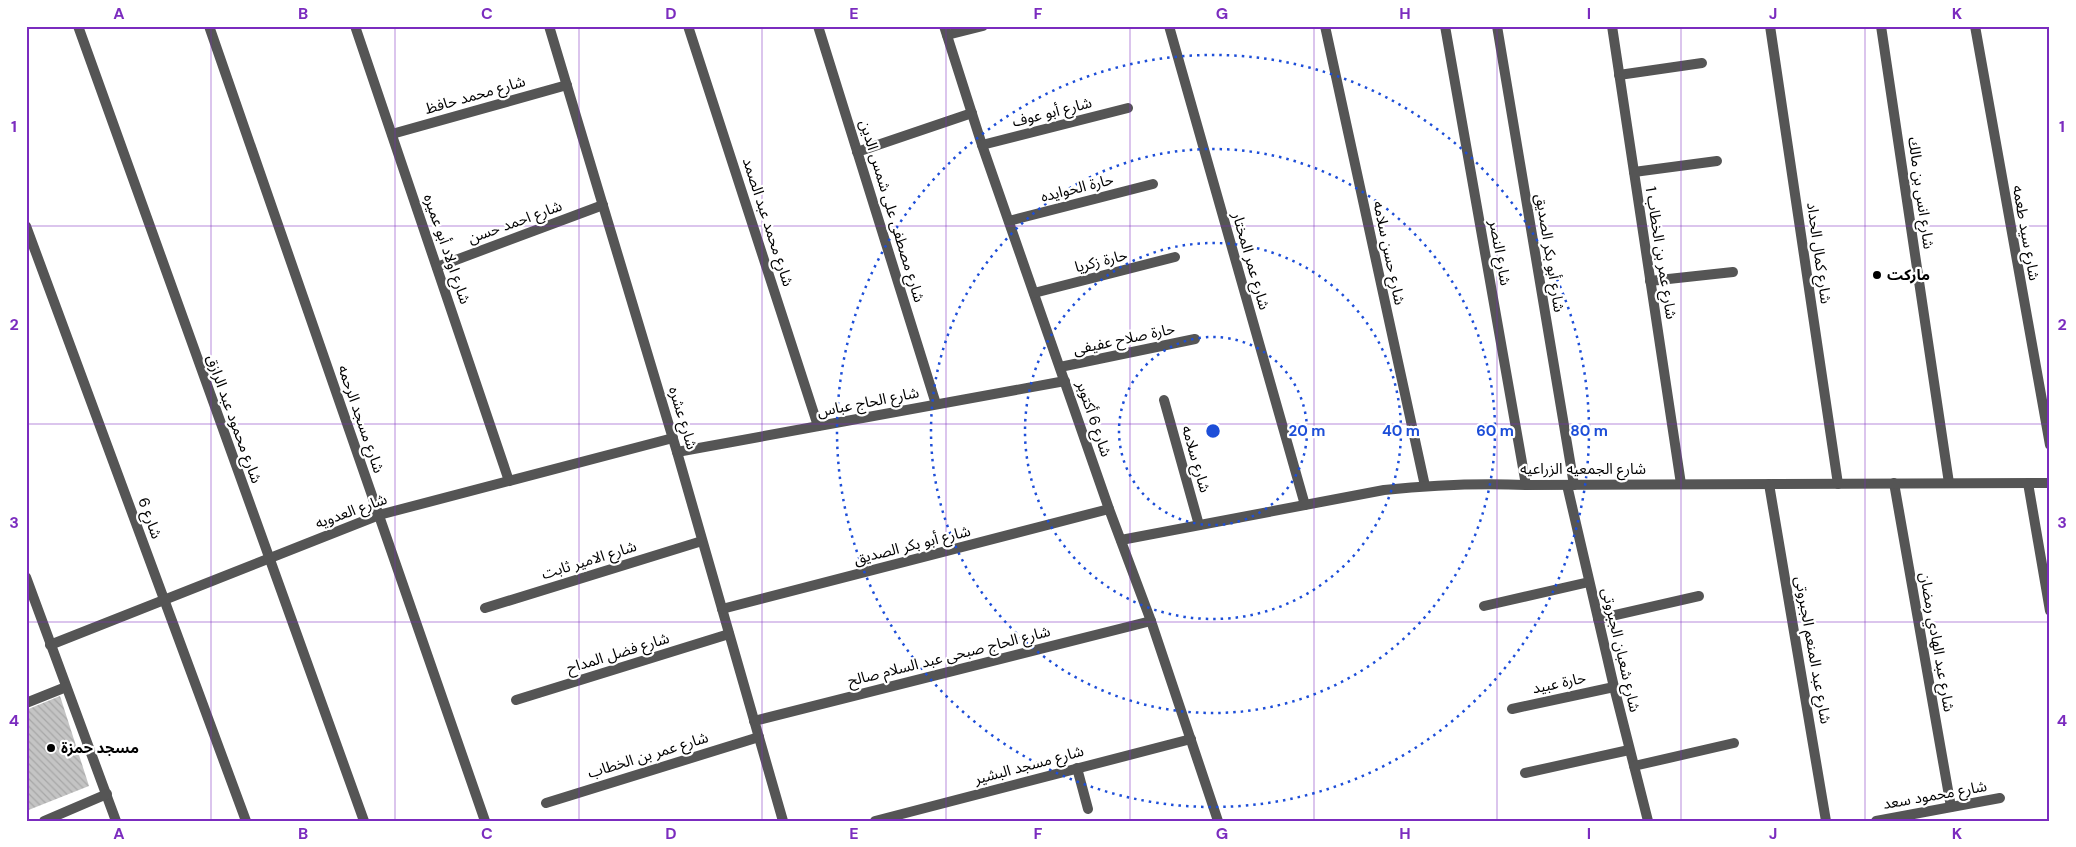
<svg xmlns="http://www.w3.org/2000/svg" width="2076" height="847" font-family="'DM Sans','Noto Sans Arabic',sans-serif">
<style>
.building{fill:url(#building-back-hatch)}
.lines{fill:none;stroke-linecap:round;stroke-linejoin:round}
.minor{stroke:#555;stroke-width:10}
.grid{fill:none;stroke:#7b2cbf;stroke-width:1;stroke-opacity:0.55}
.ring{fill:none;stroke:#1d4ed8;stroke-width:2.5;stroke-dasharray:2.5 5}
.poi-dot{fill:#000;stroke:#fff;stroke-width:2}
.labels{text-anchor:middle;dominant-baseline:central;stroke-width:4.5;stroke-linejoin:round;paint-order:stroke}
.street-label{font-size:15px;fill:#000;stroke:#fff}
.poi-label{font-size:15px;font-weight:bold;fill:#000;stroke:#fff;text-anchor:start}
.centre{fill:#1d4ed8;stroke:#fff;stroke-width:2.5}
.ring-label{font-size:15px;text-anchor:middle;font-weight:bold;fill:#1d4ed8;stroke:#fff;stroke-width:4.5;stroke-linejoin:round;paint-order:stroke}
.neatline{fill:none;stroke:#7b2cbf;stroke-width:2}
.grid-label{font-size:16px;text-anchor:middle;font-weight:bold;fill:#7b2cbf}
</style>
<defs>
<pattern id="building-back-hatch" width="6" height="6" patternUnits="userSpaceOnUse" patternTransform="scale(1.25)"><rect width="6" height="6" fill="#c4c4c4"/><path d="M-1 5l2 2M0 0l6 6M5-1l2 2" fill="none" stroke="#a7a7a7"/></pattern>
</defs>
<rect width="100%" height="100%" fill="#fff"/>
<!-- building -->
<path class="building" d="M60,696L89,786L26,811V710Z"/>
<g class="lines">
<!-- minor -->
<g class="minor">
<path d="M78,26L364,821"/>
<path d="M209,26L485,821"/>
<path d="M355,26L509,481"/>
<path d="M549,26L677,452L783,821"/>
<path d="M688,26L818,426"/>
<path d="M818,26L936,404"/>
<path d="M944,26L982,145L1109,509L1151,621L1218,821"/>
<path d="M1169,26L1305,505"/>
<path d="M1325,26L1425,486"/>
<path d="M1445,26L1526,485"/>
<path d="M1497,26L1574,485"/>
<path d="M1612,26L1681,484"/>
<path d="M1770,26L1838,484"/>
<path d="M1881,26L1949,483"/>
<path d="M1975,26L2050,445"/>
<path d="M947,35L983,26"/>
<path d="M1619,75L1702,63"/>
<path d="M392,134L567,85"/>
<path d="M982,145L1128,108"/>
<path d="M857,152L972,113"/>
<path d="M1634,172L1717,161"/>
<path d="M1009,221L1153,184"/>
<path d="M26,226L246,821"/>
<path d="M437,267L603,205"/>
<path d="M1650,281L1733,272"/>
<path d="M1034,293L1175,257"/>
<path d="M1060,367L1195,339"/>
<path d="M1164,400L1199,525"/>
<path d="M677,452L1065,381"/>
<path d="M1894,483L1951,807"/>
<path d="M2028,483L2050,611"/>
<path d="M1769,484L1826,821"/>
<path d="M1567,485L1614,687L1648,821"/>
<path d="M1121,540L1384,490C1432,485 1478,483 1526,485L2050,483"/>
<path d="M26,577L116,821"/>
<path d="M1484,606L1589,582"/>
<path d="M485,608L702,541"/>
<path d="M722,609L1109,509"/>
<path d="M1598,619L1699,596"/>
<path d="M50,645L379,515L673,438"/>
<path d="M516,700L729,634"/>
<path d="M26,703L66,687"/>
<path d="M1512,709L1614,687"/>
<path d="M754,721L1151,621"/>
<path d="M1634,766L1734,743"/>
<path d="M1077,768L1088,809"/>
<path d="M1525,773L1629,750"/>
<path d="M546,803L759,737"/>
<path d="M44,821L107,794"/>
<path d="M875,821L1191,739"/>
<path d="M1876,821L2000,798"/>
</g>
</g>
<!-- grid -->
<path class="grid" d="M211,26V821M395,26V821M579,26V821M762,26V821M946,26V821M1130,26V821M1314,26V821M1497,26V821M1681,26V821M1865,26V821M26,226H2050M26,424H2050M26,622H2050"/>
<!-- distance rings -->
<g class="ring">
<circle cx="1213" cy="431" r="94"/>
<circle cx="1213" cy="431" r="188"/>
<circle cx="1213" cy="431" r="282"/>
<circle cx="1213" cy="431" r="376"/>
</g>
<!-- markers -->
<g class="poi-dot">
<circle cx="1877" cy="275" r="5"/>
<circle cx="51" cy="748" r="5"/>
</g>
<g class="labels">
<!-- street labels -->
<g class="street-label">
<text transform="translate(475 95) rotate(-16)">شارع محمد حافظ</text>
<text transform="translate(1052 112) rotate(-14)">شارع أبو عوف</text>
<text transform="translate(1077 188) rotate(-14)">حارة الحوايده</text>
<text transform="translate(1921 193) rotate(82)">شارع انس بن مالك</text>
<text transform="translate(892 211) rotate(73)">شارع مصطفى على شمس الدين</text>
<text transform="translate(515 222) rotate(-20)">شارع احمد حسن</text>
<text transform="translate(768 222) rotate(72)">شارع محمد عبد الصمد</text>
<text transform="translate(2026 233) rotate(80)">شارع سيد طعمه</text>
<text transform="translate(447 249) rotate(71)">شارع اولاد أبو عميره</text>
<text transform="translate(1389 253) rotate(78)">شارع حسن سلامه</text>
<text transform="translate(1500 253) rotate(80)">شارع النصر</text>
<text transform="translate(1550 253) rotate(81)">شارع أبو بكر الصديق</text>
<text transform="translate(1661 253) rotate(81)">شارع عمر بن الخطاب 1</text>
<text transform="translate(1819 253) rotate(82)">شارع كمال الحداد</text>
<text transform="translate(1101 261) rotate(-14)">حارة زكريا</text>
<text transform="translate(1251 261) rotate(74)">شارع عمر المختار</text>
<text transform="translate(1124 339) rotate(-12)">حارة صلاح عفيفى</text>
<text transform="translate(868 402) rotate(-11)">شارع الحاج عباس</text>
<text transform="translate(683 418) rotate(73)">شارع عشره</text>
<text transform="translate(234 419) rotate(70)">شارع محمود عبد الرازق</text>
<text transform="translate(361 419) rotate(71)">شارع مسجد الرحمه</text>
<text transform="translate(1094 419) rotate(71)">شارع 6 أكتوبر</text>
<text transform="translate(1196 459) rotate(74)">شارع سلامه</text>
<text x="1583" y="469">شارع الجمعيه الزراعيه</text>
<text transform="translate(351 511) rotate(-20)">شارع العدويه</text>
<text transform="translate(150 518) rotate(70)">شارع 6</text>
<text transform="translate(912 545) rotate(-14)">شارع أبو بكر الصديق</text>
<text transform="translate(589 560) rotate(-17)">شارع الامير ثابت</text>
<text transform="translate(1937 642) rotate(80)">شارع عبد الهادي رمضان</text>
<text transform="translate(1621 650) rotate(77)">شارع شعبان الجبروتى</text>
<text transform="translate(1813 650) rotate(80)">شارع عبد المنعم الجبروتى</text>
<text transform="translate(618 653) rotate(-17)">شارع فضل المداح</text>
<text transform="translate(949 656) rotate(-14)">شارع الحاج صبحى عبد السلام صالح</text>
<text transform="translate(1559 683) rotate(-12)">حارة عبيد</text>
<text transform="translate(648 755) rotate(-17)">شارع عمر بن الخطاب</text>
<text transform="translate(1029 765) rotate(-15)">شارع مسجد البشير</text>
<text transform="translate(1935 795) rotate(-10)">شارع محمود سعد</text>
</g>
<!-- poi labels -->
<g class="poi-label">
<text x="1887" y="275">ماركت</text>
<text x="61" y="748">مسجد حمزة</text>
</g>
</g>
<circle cx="1213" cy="431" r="8" class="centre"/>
<g class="ring-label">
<text x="1307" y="436">20 m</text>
<text x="1401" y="436">40 m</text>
<text x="1495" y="436">60 m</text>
<text x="1589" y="436">80 m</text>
</g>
<!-- border -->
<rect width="2076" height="847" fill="none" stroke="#ffffff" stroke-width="55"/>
<rect x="28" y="28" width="2020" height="792" class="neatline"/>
<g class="grid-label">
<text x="119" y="19">A</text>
<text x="303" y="19">B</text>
<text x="487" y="19">C</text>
<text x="671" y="19">D</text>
<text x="854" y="19">E</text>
<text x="1038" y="19">F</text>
<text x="1222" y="19">G</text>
<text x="1405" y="19">H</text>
<text x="1589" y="19">I</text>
<text x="1773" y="19">J</text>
<text x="1957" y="19">K</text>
<text x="14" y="132">1</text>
<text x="2062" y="132">1</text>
<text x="14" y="330">2</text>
<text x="2062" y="330">2</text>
<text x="14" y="528">3</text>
<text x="2062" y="528">3</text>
<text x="14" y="726">4</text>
<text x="2062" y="726">4</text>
<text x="119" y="839">A</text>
<text x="303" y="839">B</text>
<text x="487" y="839">C</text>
<text x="671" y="839">D</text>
<text x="854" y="839">E</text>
<text x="1038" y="839">F</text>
<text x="1222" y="839">G</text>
<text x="1405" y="839">H</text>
<text x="1589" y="839">I</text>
<text x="1773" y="839">J</text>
<text x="1957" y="839">K</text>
</g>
</svg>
